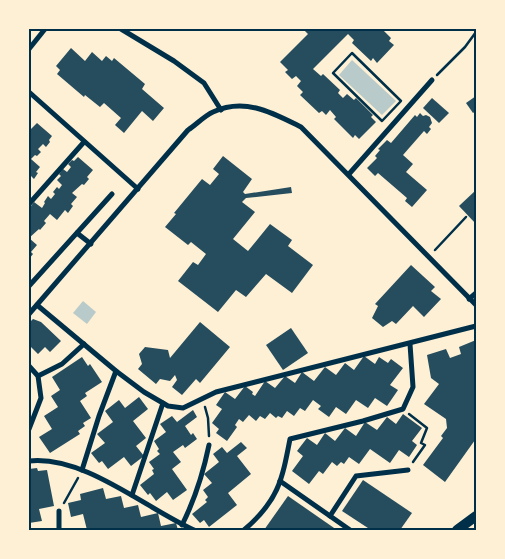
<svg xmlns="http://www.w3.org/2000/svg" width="505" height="559" font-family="'IBM Plex Serif',serif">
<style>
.green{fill:#b9caca}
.building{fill:#264d5e}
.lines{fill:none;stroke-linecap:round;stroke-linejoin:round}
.path{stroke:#003049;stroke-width:2.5}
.minor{stroke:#003049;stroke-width:5}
.secondary{stroke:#003049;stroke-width:10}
.neatline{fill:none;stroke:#003049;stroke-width:2}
</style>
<rect width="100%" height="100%" fill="#fdf0d5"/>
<!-- green -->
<g class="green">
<path d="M352,60L396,101L382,115L339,75Z"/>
<path d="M83,301L96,312L87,324L73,313Z"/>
</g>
<!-- building -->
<g class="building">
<path d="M303,29H382L391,38L389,41L394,45L377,63L373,58L371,61L352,43L354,40L348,34L313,69L321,76L323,74L340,90L338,93L343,98L347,94L354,100L356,98L373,115L371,117L376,122L359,139L355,135L353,138L334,119L336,117L330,110L326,115L322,111L319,113L300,95L303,92L297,86L301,81L296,76L292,79L285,72L288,70L280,62L308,34Z"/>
<path d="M71,48L85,61L92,52L102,61L106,56L112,61L114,58L145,84L142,89L164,108L153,121L142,111L124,133L115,125L121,118L104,103L100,107L85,95L84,97L57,74L60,70L56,66Z"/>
<path d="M476,96V111L473,113L466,103Z"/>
<path d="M432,98L449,113L439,123L423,108Z"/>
<path d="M420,113L423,116L426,115L430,117L432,123L429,127L431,129L427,134L424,131L403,155L413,164L406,172L427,190L412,207L405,201L407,198L378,173L375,176L367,168L377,158L375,156L380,150L378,149L387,140L391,143L415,115L417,117Z"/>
<path d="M37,123L52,136L49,140L50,142L46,147L43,144L38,149L41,152L37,156L35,155L31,159L40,167L36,172L38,173L34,179L31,176L29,178V131Z"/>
<path d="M223,156L252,179L243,192L245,194L291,187L292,193L246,198L242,202L255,212L233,239L248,251L270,224L292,240L288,246L313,265L292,293L266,274L246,297L236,290L218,312L178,281L193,262L198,265L206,254L191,242L188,245L165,227L176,214L174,213L202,179L210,185L219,174L213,169Z"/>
<path d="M78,157L93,170L87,177L89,179L84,185L82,184L72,193L77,197L71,204L73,206L68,213L65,210L57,220L50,214L44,221L46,223L40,230L39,229L29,238L37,245L31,252L33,254L29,259V204L31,206L34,202L42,208L45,203L44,202L48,196L51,199L55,194L53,192L57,187L59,189L62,185L57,180L61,176L59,174L63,169L67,172L71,167L68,164L72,160L74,161Z"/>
<path d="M476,190V224L459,206Z"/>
<path d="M411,265L435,287L431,291L441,299L424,317L413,306L396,324L392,321L383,327L372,318L378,306L375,304Z"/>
<path d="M33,319L41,322L61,341L50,352L45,347L38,354L29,345V323Z"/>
<path d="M200,322L230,347L200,383L196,379L182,395L172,387L177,380L175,375L170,381L160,379L156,384L138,369L142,364L139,354L145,347L168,350L170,358Z"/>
<path d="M291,328L308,353L283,370L266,345Z"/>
<path d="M476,340V442L475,440L445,482L423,465L443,438L441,436L447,428L446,419L424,404L439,384L431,378L427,355L446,349L450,358L461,354L459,347Z"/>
<path d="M364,356L375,364L379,357L388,363L391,359L403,368L390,385L398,390L387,406L375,398L368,408L356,400L346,414L336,407L329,417L318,409L321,406L313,400L305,411L300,408L294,416L287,411L282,418L278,416L276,418L270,413L265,419L260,416L256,421L249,415L243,422L239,419L235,425L237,427L227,441L216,433L219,429L212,423L222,409L216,405L225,392L235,399L245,386L253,392L252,394L255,396L265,381L275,388L285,376L295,383L302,372L314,381L325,367L336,375L345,363L354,370Z"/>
<path d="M82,357L88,366L90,364L102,382L85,393L87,396L80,401L91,418L83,423L85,426L78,431L80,434L50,453L39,437L52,429L44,416L58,407L51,396L60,390L52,377Z"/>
<path d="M139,397L148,409L133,421L146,438L136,446L144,456L131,466L124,457L108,469L102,461L99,463L91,453L105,443L97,434L113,422L105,411L119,400L125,408Z"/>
<path d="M193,410L197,417L185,426L191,435L193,433L197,439L185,448L183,445L173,452L181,462L172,469L187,490L173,500L167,492L156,501L150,493L148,495L140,485L154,474L152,470L154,469L149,462L160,454L157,451L159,449L154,441L166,432L160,424L172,416L177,422Z"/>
<path d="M403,414L422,428L412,441L417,445L409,457L399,450L390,463L370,449L359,464L349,457L344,464L341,462L337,466L332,462L323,474L319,471L309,484L292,471L303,456L297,451L307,438L317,445L325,433L335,441L345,428L356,436L365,422L377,430L387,417L396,424Z"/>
<path d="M241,442L247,448L237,456L251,474L228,493L237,505L209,527L204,520L200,523L192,514L207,502L205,500L208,497L203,490L212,483L204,474L219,462L213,454L222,447L227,453Z"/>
<path d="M37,468L38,471L47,470L54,506L39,509L42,521L29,523V469Z"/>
<path d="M363,480L412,513L400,530H371L342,511Z"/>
<path d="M103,488L106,499L121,496L124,508L138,505L141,517L158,513L161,526L176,523L178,530H87L83,514L71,517L68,503L81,500L80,494Z"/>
<path d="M288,496L337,530H264Z"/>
</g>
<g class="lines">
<!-- path -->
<g class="path">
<path d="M352,53L401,101L382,121L333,73Z"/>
<path d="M437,75L465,47L476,32"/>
<path d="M435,250L466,217"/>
<path d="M205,407L208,418L209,436"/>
<path d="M409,414L427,428L421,443L425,445L413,462"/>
<path d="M64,503L78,478"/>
</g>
<!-- minor -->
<g class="minor">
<path d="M121,29L174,61L204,83L221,110"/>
<path d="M29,49L45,29"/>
<path d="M29,92L138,189"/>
<path d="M349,174L432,80"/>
<path d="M29,204L84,142"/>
<path d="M77,233L91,244"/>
<path d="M29,286L112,194"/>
<path d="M469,299L476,293"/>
<path d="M37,305L116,371L144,392L168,406L183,408L216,392L476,326"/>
<path d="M29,314L188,130C196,125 204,116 213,112C245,97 273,113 301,127L476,305"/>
<path d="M29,366L38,376L41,398L29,429"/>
<path d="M38,376L62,364L84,344"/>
<path d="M29,461C84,455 145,508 194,530"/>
<path d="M82,470L99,416L116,371"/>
<path d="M280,481L350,530"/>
<path d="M132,495L163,403"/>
<path d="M330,516L356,476L408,470"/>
<path d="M182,525C195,499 203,474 209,445"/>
<path d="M59,530V511"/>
<path d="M244,530C278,501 282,481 290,439L363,421L403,409L413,387L410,344"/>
</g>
<!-- secondary -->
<path class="secondary" d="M457,530L476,516"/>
</g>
<!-- border -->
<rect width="505" height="559" fill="none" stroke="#fdf0d5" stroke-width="60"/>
<rect x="30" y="30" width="445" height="499" class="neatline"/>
</svg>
